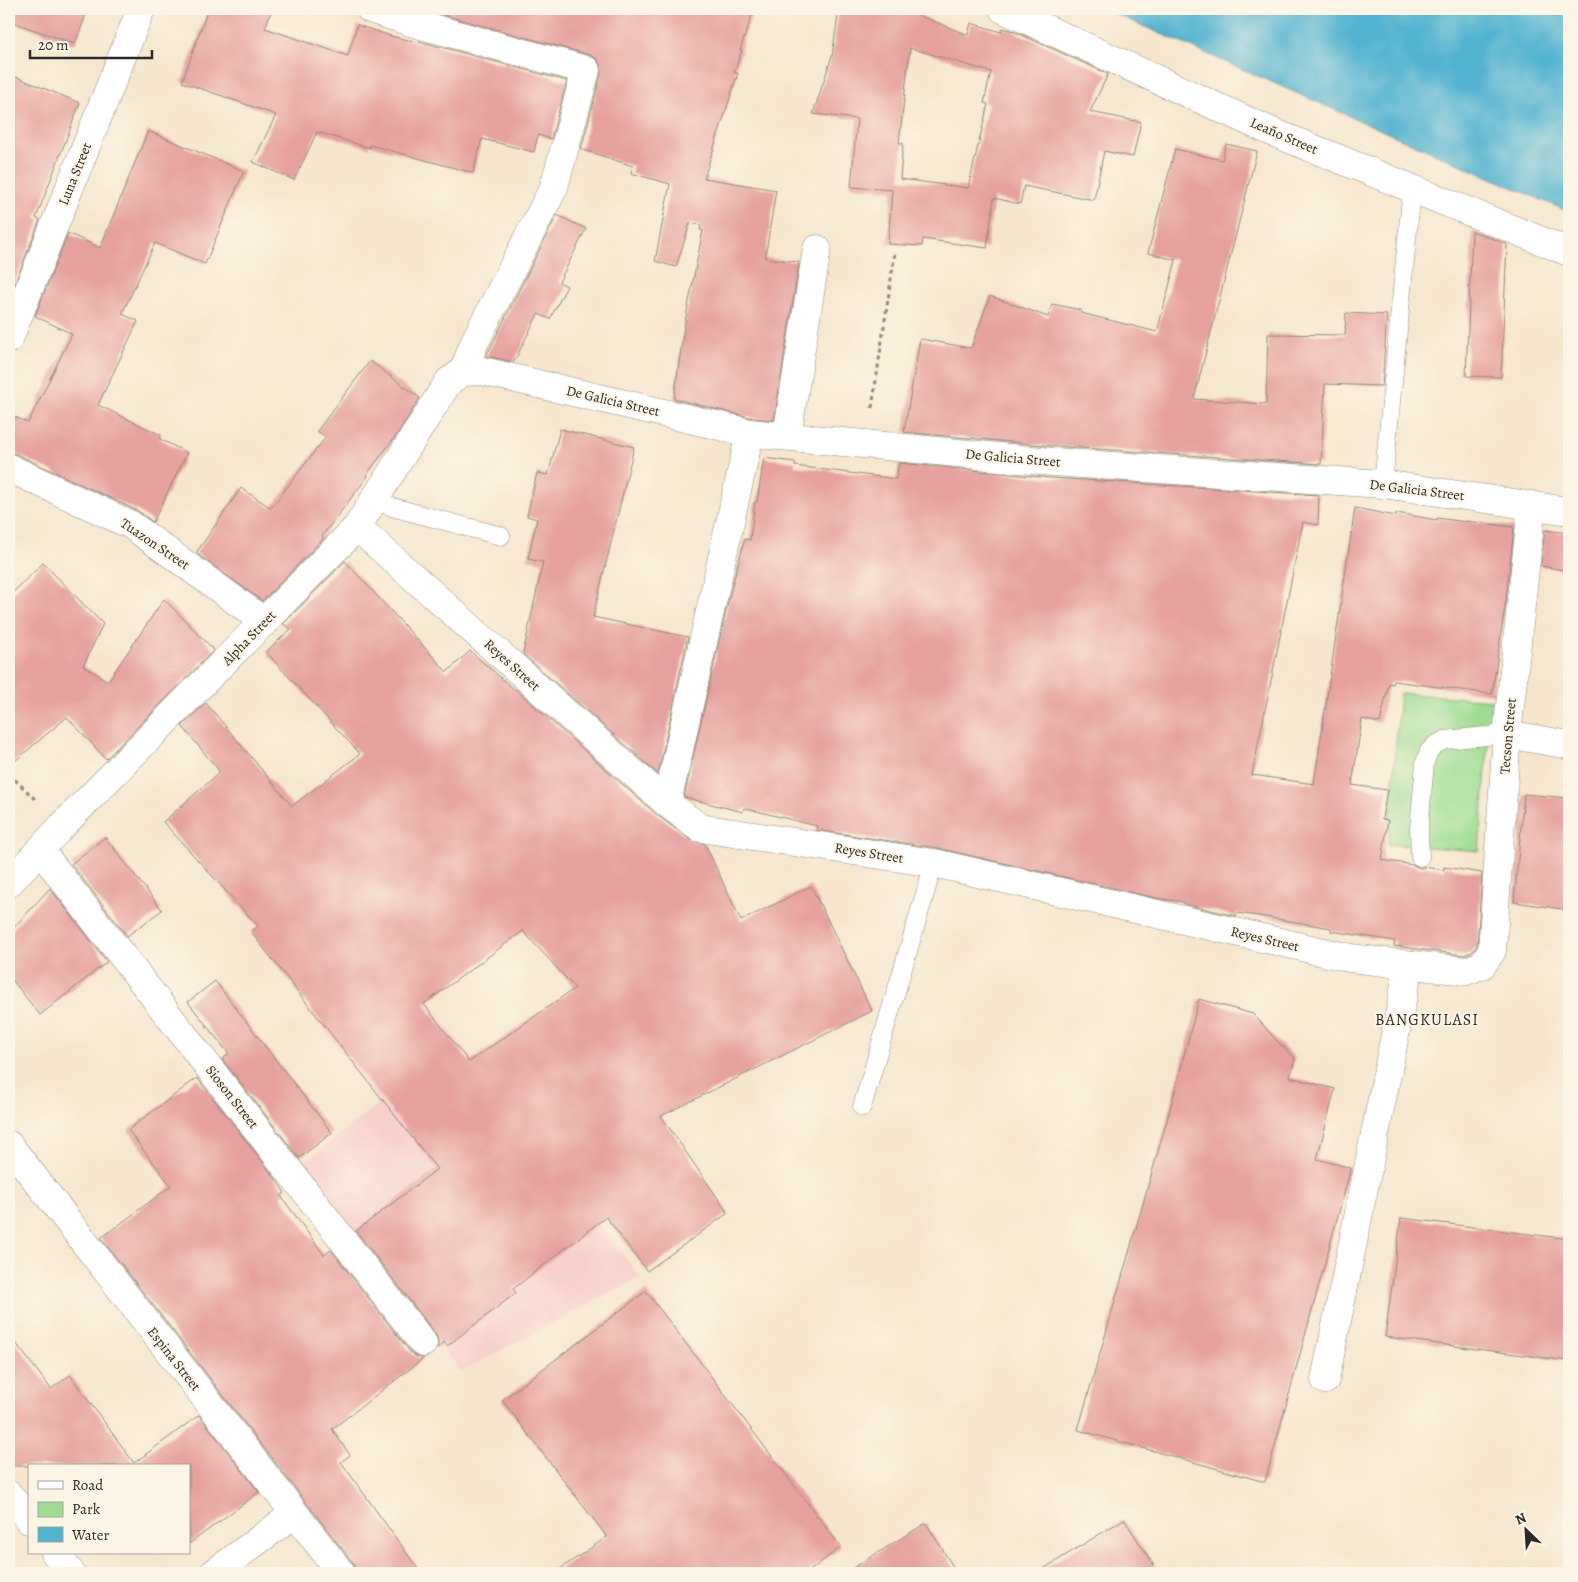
<svg xmlns="http://www.w3.org/2000/svg" width="1578" height="1582" font-family="Alegreya,serif">
<style>
.built{fill:#f7d0cb}
.green{fill:#9ddc92;stroke:#64845e}
.water{fill:#51b3d0;stroke:#3e6f7e}
.building{fill:#e6a19f;fill-rule:evenodd}
.lines{fill:none;stroke-linecap:round;stroke-linejoin:round}
.service-casing{stroke:#90887c;stroke-width:19}
.minor-casing{stroke:#90887c;stroke-width:29}
.path{stroke:#90887c;stroke-width:3;stroke-dasharray:4 4;stroke-linecap:butt}
.service{stroke:#fff;stroke-width:18}
.minor{stroke:#fff;stroke-width:28}
.labels{text-anchor:middle;dominant-baseline:central;stroke-width:4;stroke-linejoin:round;paint-order:stroke}
.street-label{font-size:14px;fill:#2b2b2b;stroke:#fcf5e5}
.quarter-label{font-size:16px;letter-spacing:1px;fill:#2b2b2b;stroke:#fcf5e5}
</style>
<rect width="100%" height="100%" fill="#fcf5e5"/>
<filter id="ink" filterUnits="userSpaceOnUse"><feTurbulence type="fractalNoise" baseFrequency=".02" numOctaves="2"/><feDisplacementMap in="SourceGraphic" scale="10" xChannelSelector="R" yChannelSelector="G"/><feConvolveMatrix kernelMatrix="1 2 1 2 8 2 1 2 1" color-interpolation-filters="sRGB"/></filter>
<filter id="wash" filterUnits="userSpaceOnUse"><feTurbulence type="fractalNoise" baseFrequency=".0096" numOctaves="4" result="noise"/><feDisplacementMap in="SourceGraphic" scale="20" xChannelSelector="R" yChannelSelector="G"/><feGaussianBlur stdDeviation="1.12" result="paint"/><feColorMatrix in="noise" values="0 0 0 0 0 0 0 0 0 0 0 0 0 0 0 0 0 1.4 0 .05"/><feComposite in="paint" operator="in"/></filter>
<g filter="url(#wash)">
<rect width="100%" height="100%" fill="#f6e6cd"/>
<!-- built -->
<path class="built" d="M369,962L426,1000L640,1277L461,1372L302,1164L380,1103L308,1009Z"/>
<!-- green -->
<path class="green" d="M1400,693L1492,700L1479,851L1388,844Z"/>
<!-- water -->
<path class="water" d="M1104,9H1569V212Z"/>
<g id="blocks">
<!-- building -->
<g class="building">
<path d="M9,9H88L75,44L9,21Z"/>
<path d="M208,9H272L265,28L348,56L357,25L394,37L418,42L419,41L567,81L551,139L538,135L534,152L482,139L473,173L370,145V148L317,132L294,180L253,162L276,115L182,82Z"/>
<path d="M430,9H754L740,50H742L734,73H738L704,178L776,190L765,258L799,262L774,420L753,418L674,399L684,327L703,230H700L701,225L690,223L676,267L655,261L670,184L631,173L633,166L581,149L601,74V67L597,59L590,55L429,11Z"/>
<path d="M839,9H903L968,35L971,23L1001,32L1002,28L1013,31L1108,74L1090,112L1141,122L1133,157L1104,151L1094,200L1024,186L1020,204L994,198L987,248L923,239L922,246L888,244L892,190L851,187L857,119L813,114L832,56ZM910,48L991,72L984,103L988,104L968,188L900,179L903,143H899Z"/>
<path d="M9,74L80,103L36,218L40,220L9,298Z"/>
<path d="M148,131L244,171L205,264L155,243L122,314L138,321L98,405L161,435L160,439L187,453L153,522L138,511L16,454L9,453V414L28,423L72,334L35,316L68,233L100,248Z"/>
<path d="M1226,144L1257,151L1194,399L1266,404L1268,334L1345,335L1346,313L1387,315L1382,386L1325,384L1321,464L1053,446L904,432L920,339L971,348L990,296L1048,317L1052,304L1081,310V313L1157,332L1176,260L1148,253L1175,149L1222,160Z"/>
<path d="M557,215L586,229L559,282L567,286L550,319L538,314L514,362L486,356Z"/>
<path d="M1472,231L1507,244L1501,377L1466,376Z"/>
<path d="M370,361L420,398L396,436L366,475L368,476L322,536L324,538L262,601L196,553L241,488L271,508L326,437L317,431Z"/>
<path d="M560,429L634,447L593,617L688,637L658,774L523,654L543,562L528,559L537,519L527,516L537,473L548,475Z"/>
<path d="M764,458L795,462V466L896,479L899,463L1051,478L1319,495L1318,525L1303,522L1252,775L1314,784L1355,508L1396,516L1397,513L1437,520V518L1466,522V521L1514,527L1506,600L1492,694L1394,681L1393,684L1389,683L1380,723L1362,719L1352,785L1387,790L1382,819L1388,820L1382,860L1413,865L1420,868L1424,867L1444,870V867L1482,873L1477,946L1472,952L1464,955L1394,946L1395,941L1331,931V928L1266,917L1237,913L1236,916L1184,904V902L1161,899L937,848L816,830L817,826L744,808L743,812L687,798L684,797L730,593L745,539L750,540L755,502H757Z"/>
<path d="M1545,530L1569,533V571L1541,566Z"/>
<path d="M345,561L447,672L470,651L515,690V689L657,815L691,840L705,844L741,921L811,886L872,1011L661,1116L728,1213L647,1271L606,1217L513,1289L516,1293L447,1346L445,1342L438,1348V1340L435,1333L356,1231L437,1169L251,932L258,926L163,822L220,772L182,726L206,703L292,806L360,754L266,652L291,629L283,624ZM523,931L575,988L469,1062L424,1004Z"/>
<path d="M43,563L103,624L83,666L108,681L164,599L214,650L106,759L67,717L9,766V596Z"/>
<path d="M1524,794L1569,798V910L1514,902Z"/>
<path d="M105,837L162,910L127,936L71,864Z"/>
<path d="M50,888L107,962L40,1015L9,976V933Z"/>
<path d="M215,981L332,1133L299,1158L222,1059L229,1054L188,1002Z"/>
<path d="M1199,999L1253,1014L1278,1042L1295,1058L1290,1077L1335,1089L1317,1159L1351,1168L1265,1482L1078,1430L1167,1120Z"/>
<path d="M197,1078L275,1178L285,1193L281,1196L324,1255L331,1250L411,1353L417,1357L424,1358L332,1429L350,1455L341,1462L421,1573H357L353,1563L101,1238L171,1186L128,1130Z"/>
<path d="M1401,1218L1569,1239V1361L1385,1337Z"/>
<path d="M646,1291L841,1547L807,1573H554L607,1537L502,1400Z"/>
<path d="M9,1334L51,1389L70,1375L134,1463L199,1415L259,1492L189,1544V1466H9Z"/>
<path d="M1124,1519L1159,1573H1037Z"/>
<path d="M926,1523L957,1573H845Z"/>
</g>
</g>
</g>
<g filter="url(#ink)">
<use href="#blocks" fill-opacity="0" stroke="#90887c" stroke-width="1"/>
<g class="lines">
<!-- service casing -->
<g class="service-casing">
<g id="service">
<path d="M1383,484L1412,188"/>
<path d="M375,500L392,507L501,536"/>
<path d="M1420,857L1419,828L1424,774L1425,762L1429,751L1435,745L1445,740L1507,734"/>
<path d="M862,1107L934,863"/>
</g>
</g>
<!-- minor casing -->
<g class="minor-casing">
<g id="minor">
<path d="M370,9L410,22L586,70L554,187L475,341L463,372"/>
<path d="M1003,9L1270,131L1569,252"/>
<path d="M9,339L141,9"/>
<path d="M787,436L817,249"/>
<path d="M9,468L131,525L265,622"/>
<path d="M357,527L667,803L700,828L934,863L1350,958L1466,971L1482,965L1492,951L1507,734L1532,505"/>
<path d="M1507,734L1569,745"/>
<path d="M667,803L750,433"/>
<path d="M40,850L423,1343"/>
<path d="M9,883L62,826L357,527L449,381L463,372L482,371L750,433L1052,462L1383,484L1569,511"/>
<path d="M9,1145L341,1573"/>
<path d="M1325,1380L1409,966"/>
<path d="M9,1495L29,1520"/>
<path d="M55,1553L71,1573"/>
<path d="M214,1573L294,1514"/>
</g>
</g>
<!-- path -->
<g class="path">
<path d="M872,408L895,252"/>
<path d="M9,774L37,801"/>
</g>
<!-- service -->
<use href="#service" class="service"/>
<!-- minor -->
<use href="#minor" class="minor"/>
</g>
</g>
<g class="labels">
<!-- street labels -->
<g class="street-label">
<text transform="translate(1284 136) rotate(23)">Leaño Street</text>
<text transform="translate(75 174) rotate(-68)">Luna Street</text>
<text transform="translate(613 401) rotate(13)">De Galicia Street</text>
<text transform="translate(1013 458) rotate(5)">De Galicia Street</text>
<text transform="translate(1417 490) rotate(7)">De Galicia Street</text>
<text transform="translate(155 544) rotate(34)">Tuazon Street</text>
<text transform="translate(249 638) rotate(-46)">Alpha Street</text>
<text transform="translate(512 665) rotate(42)">Reyes Street</text>
<text transform="translate(1508 736) rotate(-85)">Tecson Street</text>
<text transform="translate(869 853) rotate(9)">Reyes Street</text>
<text transform="translate(1265 939) rotate(13)">Reyes Street</text>
<text transform="translate(232 1097) rotate(52)">Sioson Street</text>
<text transform="translate(174 1359) rotate(52)">Espina Street</text>
</g>
<!-- quarter labels -->
<g class="quarter-label">
<text x="1427" y="1020">BANGKULASI</text>
</g>
</g>
<!-- margin -->
<rect width="1578" height="1582" fill="none" stroke="#fcf5e5" stroke-width="30"/>
<!-- legend -->
<rect x="28" y="1464" width="162" height="90" fill="#fcf5e5" stroke="#a8a49b"/>
<rect x="38" y="1481" width="25" height="8" fill="#ffffff" stroke="#a8a49b"/>
<text x="72" y="1490" font-size="15" fill="#2b2b2b">Road</text>
<rect x="38" y="1502" width="25" height="15" fill="#9ddc92" stroke="#a8a49b"/>
<text x="72" y="1514" font-size="15" fill="#2b2b2b">Park</text>
<rect x="38" y="1527" width="25" height="15" fill="#51b3d0" stroke="#a8a49b"/>
<text x="72" y="1540" font-size="15" fill="#2b2b2b">Water</text>
<!-- north arrow -->
<g transform="translate(1526 1530) rotate(335)" stroke="#fcf5e5" stroke-width="4" paint-order="stroke">
<path d="M0-4L9 19L0 12L-9 19Z" fill="#2b2b2b"/>
<text y="-8" font-size="14" font-weight="bold" text-anchor="middle" fill="#2b2b2b">N</text>
</g>
<!-- scale -->
<path d="M30 50v8h122v-8" fill="none" stroke="#2b2b2b" stroke-width="2.5"/>
<text x="38" y="50" font-size="15" fill="#2b2b2b" stroke="#fcf5e5" stroke-width="4" paint-order="stroke">20 m</text>
</svg>
